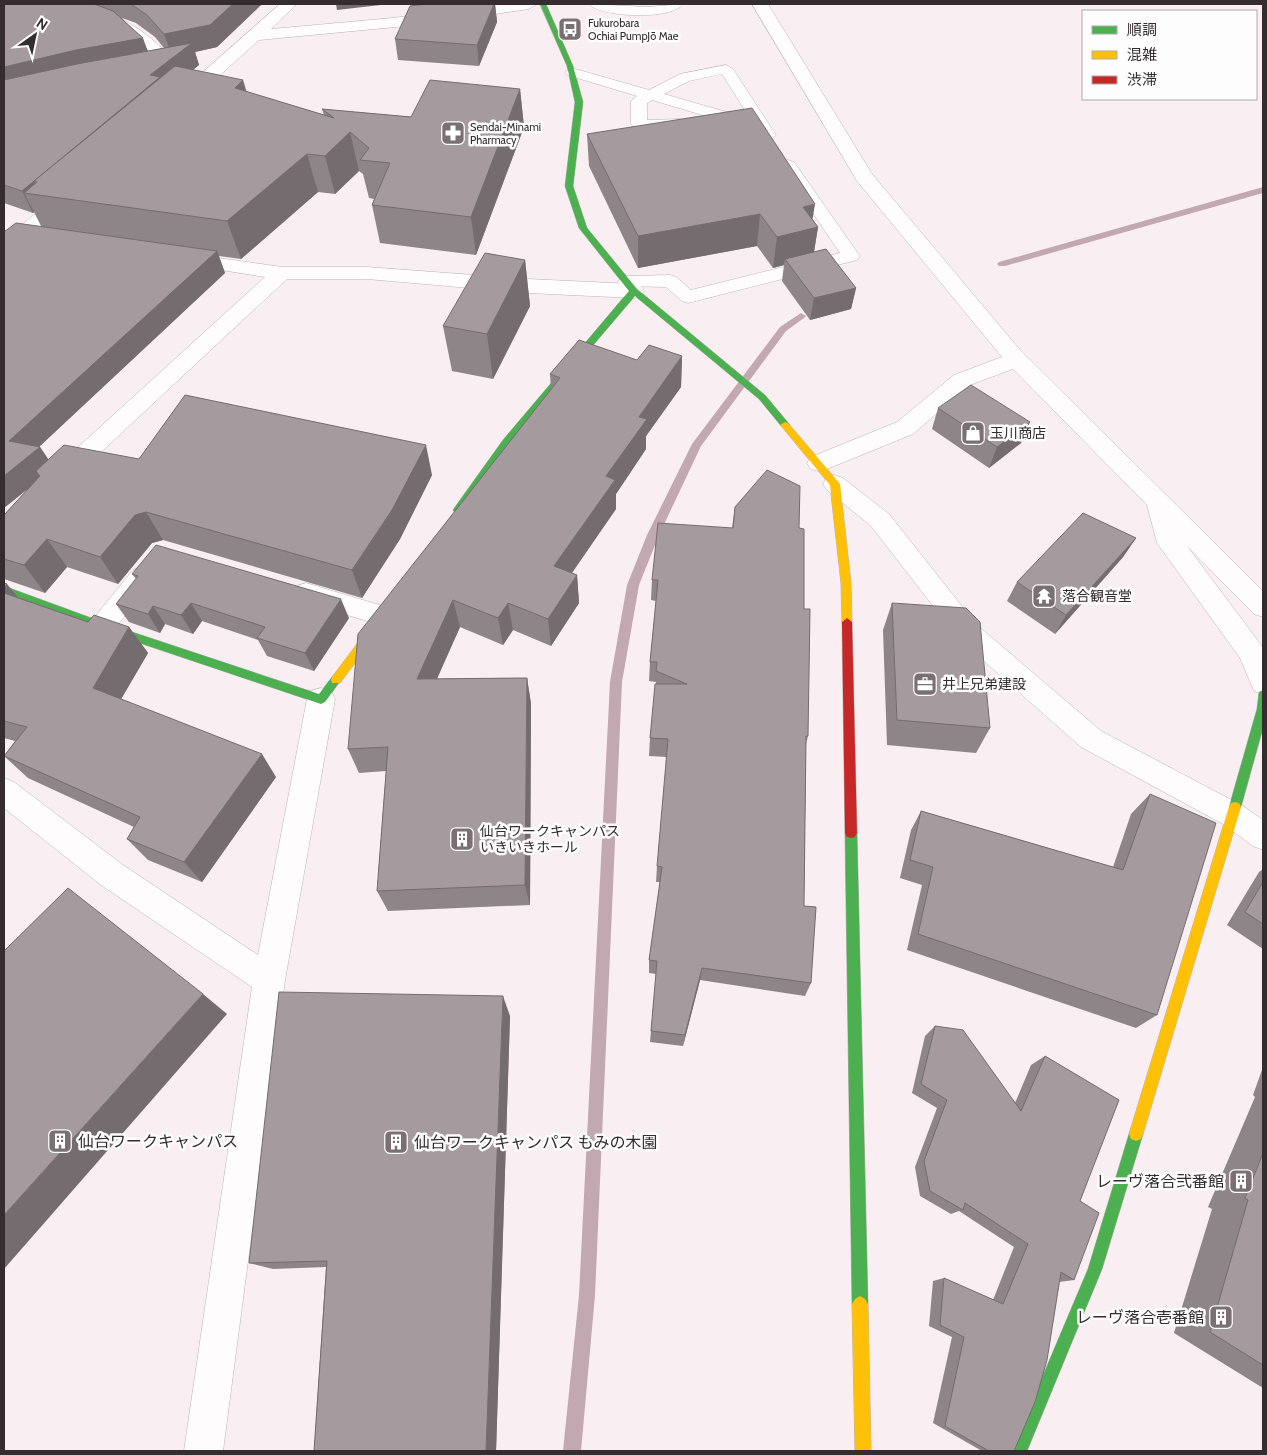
<svg xmlns="http://www.w3.org/2000/svg" width="1267" height="1455" font-family="Cabin,'Noto Sans JP',sans-serif">
<style>
.lines{fill:none;stroke-linecap:round;stroke-linejoin:round}
.stream{fill:#c2a8b0;fill-rule:evenodd}
.lane-casing{stroke:#bbb3b5;stroke-width:1}
.street-casing{stroke:#bbb3b5;stroke-width:1}
.fast-casing{stroke:#bbb3b5;stroke-width:1}
.slow-casing{stroke:#bbb3b5;stroke-width:1}
.jam-casing{stroke:#bbb3b5;stroke-width:1}
.lane{fill:#fefcfd;fill-rule:evenodd}
.street{fill:#fefcfd;fill-rule:evenodd}
.fast{fill:#4caf50;fill-rule:evenodd}
.slow{fill:#ffc107;fill-rule:evenodd}
.jam{fill:#c62828;fill-rule:evenodd}
.wall{fill:#8e8588;fill-rule:evenodd}
.shaded-wall{fill:#746c6f}
.building{fill:#a59b9e;stroke:#746c6f}
.labels{text-anchor:middle;dominant-baseline:central;stroke-width:5;stroke-linejoin:round;paint-order:stroke}
.far-poi-label{font-size:11px;fill:#352c2f;stroke:#fdfdfd;text-anchor:start}
.poi-label{font-size:14px;fill:#352c2f;stroke:#fdfdfd;text-anchor:start}
.near-poi-label{font-size:16px;fill:#352c2f;stroke:#fdfdfd;text-anchor:start}
</style>
<rect width="100%" height="100%" fill="#f9eef1"/>
<g class="lines">
<!-- stream -->
<g class="stream">
<path d="M1263,187V193L1005,266H999L997,264L999,262Z"/>
<path d="M801,313L806,316L804,318L786,331L701,446L659,535L639,585L622,682L595,1295L581,1451H563L579,1295L610,682L627,585L647,535L692,444L780,327Z"/>
</g>
<!-- lane casing -->
<g class="lane-casing">
<g id="lane">
<path d="M726,65L733,69L776,135L773,138H763L751,120L729,123L652,100L647,103V120L681,119L689,124L686,127L666,131L634,127L631,124V101L637,96L567,75L565,72L572,68L649,90L680,74ZM722,74L746,112L730,113L664,94L689,81Z"/>
<path d="M788,160L794,162L857,252L860,256L857,260L688,303L682,301L666,287L621,286L618,282L621,278L627,276L670,275L676,277L691,290L840,253L780,165Z"/>
</g>
</g>
<!-- street casing -->
<g class="street-casing">
<g id="street">
<path d="M55,4C98,1 150,28 174,63L172,67H160L142,47L123,31L57,7Z"/>
<path d="M280,4H297L271,29L393,18L503,4H537L529,9L427,24L259,40L190,102H178L175,98L178,94Z"/>
<path d="M589,4L648,7L683,4C671,21 598,17 589,4Z"/>
<path d="M752,4H768L872,174L1021,351L1263,591V617L1254,614L1187,546L1261,645L1263,649V694L1254,691L1240,658L1157,543L1147,505L1013,369L970,385L913,434L827,469L819,471L811,469L807,463L811,457L897,422L954,375L1002,357L857,181Z"/>
<path d="M68,191L75,193L77,197L75,201L11,253L4,255V239L61,193Z"/>
<path d="M184,253L282,267H367L528,279L634,284L641,286L644,291L641,296L634,298L528,293L367,279H287L70,481L62,484L54,481L50,475L54,469L265,277L177,263L174,259L177,255Z"/>
<path d="M835,475L843,478L889,514L976,624L1101,731L1243,806L1263,820V850L1253,846L1223,824L1081,747L958,638L871,526L827,490L823,484L827,478Z"/>
<path d="M142,567L151,570L155,577L151,584L111,633L102,636L93,633L89,626L93,619L133,570Z"/>
<path d="M306,583L393,609L397,616L393,623L384,626L297,600L293,593L297,586Z"/>
<path d="M321,688L331,691L335,699L285,980L223,1451H184L252,987L101,885L4,808V778L14,782L123,865L258,955L307,699L311,691Z"/>
</g>
</g>
<!-- fast casing -->
<g class="fast-casing">
<g id="fast">
<path d="M540,4H546L573,66L583,102L573,186L587,228L637,289L765,395L790,425L785,428L782,427L759,399L635,296L509,444L461,513H455L453,510L455,507L503,440L629,291L579,228L565,186L575,102L567,66Z"/>
<path d="M4,586L105,623L319,694L332,677H340L341,680L325,702L321,704L98,629L4,594Z"/>
<path d="M1263,690V728L1241,807L1239,811L1235,812L1231,811L1229,807L1257,709L1259,692Z"/>
<path d="M851,828L855,829L857,833L868,1304L865,1309L860,1312L855,1309L852,1304L845,833L847,829Z"/>
<path d="M1136,1127L1141,1129L1143,1134L1102,1269L1027,1451H1011L1088,1269L1129,1134L1131,1129Z"/>
</g>
</g>
<!-- slow casing -->
<g class="slow-casing">
<g id="slow">
<path d="M785,422L788,423L840,484L851,583L852,622L847,626L842,622L841,583L830,485L782,427L780,425Z"/>
<path d="M379,619L384,623L383,626L340,683H332L331,680L332,677L375,620Z"/>
<path d="M1235,802L1239,803L1241,807L1143,1134L1141,1139L1136,1141L1131,1139L1129,1134L1229,807L1231,803Z"/>
<path d="M860,1296L865,1299L868,1304L871,1451H855L852,1304L855,1299Z"/>
</g>
</g>
<!-- jam casing -->
<g class="jam-casing">
<path id="jam" d="M847,618L852,622L857,833L855,837L851,838L847,837L845,833L842,622Z"/>
</g>
<!-- lane -->
<use href="#lane" class="lane"/>
<!-- street -->
<use href="#street" class="street"/>
<!-- fast -->
<use href="#fast" class="fast"/>
<!-- slow -->
<use href="#slow" class="slow"/>
<!-- jam -->
<use href="#jam" class="jam"/>
</g>
<!-- wall -->
<g class="wall">
<path d="M4,4H262L217,47L195,52L199,65L193,70L246,92L324,115L322,109L411,117L520,89L524,127L476,255L380,243L372,205L374,199L369,198L363,174L359,171L335,194L318,192L241,259L219,256L225,273L39,447H40L48,459H139L432,475L400,539L362,598L163,540L152,543L118,584L67,567L45,593L4,579V515L29,488L4,508L41,226L34,212L33,213L4,203ZM122,18L136,23L155,37L164,48L148,51Z"/>
<path d="M419,4H495L497,22L479,66L398,60L395,39Z"/>
<path d="M587,134L813,220L818,227L814,252L856,288L851,309L810,320L782,281L784,265L773,268L757,246L638,268L589,166Z"/>
<path d="M525,260L530,306L493,379L452,371L443,326Z"/>
<path d="M682,356L681,387L646,436V449L616,494V509L572,573L577,575L579,603L551,646L513,630L503,645L460,627L437,679L527,678L531,704L530,905L388,911L377,891L386,771L359,773L348,749L551,389L550,374L637,360Z"/>
<path d="M938,408L1021,443L989,468L932,429Z"/>
<path d="M735,507L799,528L804,609L808,736L806,744L804,906L811,983L805,996L700,980L683,1046L650,1042L656,974L649,973V960L660,882H656L657,866L667,757L649,756L650,738L656,682L649,681L650,662L656,601L651,600L652,580L732,528Z"/>
<path d="M1136,538L1123,557L1055,634L1007,601L1017,582Z"/>
<path d="M132,574L349,618L314,671L267,656L258,640L202,621L193,634L165,624L160,633L129,622L116,604L136,579Z"/>
<path d="M4,583L19,598L88,622L129,627L148,653L121,699L276,777L202,882L148,860L127,839L134,827L28,778L4,756L15,741L4,738Z"/>
<path d="M892,603L990,728L976,753L887,745L883,630Z"/>
<path d="M1150,794L1157,1015L1136,1028L907,950L922,885L900,878L911,830L921,811L1113,867L1131,814Z"/>
<path d="M1263,869V949L1227,925L1259,872Z"/>
<path d="M510,1016L496,1451H314L326,1267L273,1269L249,1263Z"/>
<path d="M935,1026L1015,1103L1031,1065L1045,1056L1080,1201L1074,1280L1059,1282L1014,1451H982L933,1423L952,1337L929,1326L933,1281L944,1278L993,1300L1014,1247L959,1211L951,1214L920,1196L915,1167L937,1108L912,1093L925,1036Z"/>
<path d="M1263,1067V1388L1174,1333L1212,1209L1208,1207L1255,1097L1253,1095Z"/>
</g>
<!-- shaded-wall -->
<g class="shaded-wall">
<path d="M233,4H262L217,47L195,52L199,65L165,92L37,182L34,181L42,195L24,193L34,212L33,213L22,191L172,56L164,34Z"/>
<path d="M336,4H389L337,10Z"/>
<path d="M494,4H495L497,22L479,66L477,45Z"/>
<path d="M143,38L151,60L4,92V67L76,50Z"/>
<path d="M243,80L255,119L235,88Z"/>
<path d="M520,89L524,127L476,255L471,217Z"/>
<path d="M350,132L359,171L335,194L325,156Z"/>
<path d="M307,154L318,192L241,259L227,221Z"/>
<path d="M815,204L811,228L818,227L813,258L785,259L784,265L773,268L777,237L803,207Z"/>
<path d="M760,214L757,246L638,268V236Z"/>
<path d="M217,251L225,273L27,458L40,447L54,468L36,471L41,478L4,508V476L9,441Z"/>
<path d="M525,260L530,306L493,379L487,334Z"/>
<path d="M856,288L851,309L810,320L814,298Z"/>
<path d="M682,356L681,387L646,436V449L616,494V509L557,594L554,566L606,476L639,417Z"/>
<path d="M1030,422L1021,443L989,468L997,447Z"/>
<path d="M426,445L432,475L400,539L362,598L352,570Z"/>
<path d="M146,512L163,540L152,543L118,584L100,557L135,515Z"/>
<path d="M1136,538L1123,557L1055,634L1066,615Z"/>
<path d="M47,539L67,567L45,593L24,565Z"/>
<path d="M577,575L579,603L551,646L548,619Z"/>
<path d="M7,584L29,611L4,596V588Z"/>
<path d="M341,599L349,618L314,671L305,653Z"/>
<path d="M453,600L460,627L425,705L417,679Z"/>
<path d="M191,603L202,621L193,634L181,615Z"/>
<path d="M508,603L513,630L503,645L498,618Z"/>
<path d="M153,606L165,624L160,633L148,614Z"/>
<path d="M129,627L148,653L113,713L93,688Z"/>
<path d="M527,678L531,704L530,905L525,885Z"/>
<path d="M262,754L276,777L202,882L184,862Z"/>
<path d="M702,968L700,980L683,1046L685,1035Z"/>
<path d="M203,994L227,1014L4,1269V1215Z"/>
<path d="M503,996L510,1016L496,1451H486Z"/>
</g>
<!-- building -->
<g class="building">
<path d="M4,4H94L113,11L143,38L76,50L4,67Z"/>
<path d="M131,4H233L210,25L164,34L147,15Z"/>
<path d="M426,4H494L477,45L395,39L410,6Z"/>
<path d="M192,43L150,75L160,77L22,191L4,185V80L77,64Z"/>
<path d="M175,66L243,80L235,88L334,118L322,109L411,117L430,80L520,89L471,217L372,205L390,163L360,160L369,148L350,132L325,156L307,154L227,221L24,193L37,182L34,181Z"/>
<path d="M752,108L815,204L803,207L818,227L777,237L760,214L638,236L587,134Z"/>
<path d="M16,223L217,251L9,441L40,447L4,476V232Z"/>
<path d="M826,249L856,288L814,298L785,259Z"/>
<path d="M485,253L525,260L487,334L443,326Z"/>
<path d="M579,340L637,360L649,345L682,356L639,417L647,419L606,476L615,480L554,566L577,575L548,619L508,603L498,618L453,600L417,679L527,678L525,885L377,891L388,747L348,749L358,634L560,378L550,374Z"/>
<path d="M971,385L1030,422L997,447L938,408Z"/>
<path d="M185,395L426,445L392,510L352,570L146,512L135,515L100,557L47,539L24,565L4,559V515L40,476L36,471L64,445L139,459Z"/>
<path d="M767,470L800,486L799,528L804,529V609H810L808,736H806L804,906L816,907L811,983L702,968L685,1035L651,1031L657,961L649,960L662,867L657,866L668,739L650,738L655,684H687L656,671L657,662H650L658,580H652L658,523L733,528L735,507Z"/>
<path d="M1083,513L1136,538L1066,615L1017,582Z"/>
<path d="M156,545L341,599L305,653L257,638L265,627L191,603L181,615L153,606L148,614L116,604L138,576L132,574Z"/>
<path d="M4,583L7,584L4,588Z"/>
<path d="M4,593L88,622L94,615L129,627L93,688L262,754L184,862L127,839L140,817L4,756L27,727L4,721Z"/>
<path d="M892,603L966,608L980,622L990,728L897,720Z"/>
<path d="M1150,794L1216,823L1157,1015L918,934L933,867L910,860L921,811L1123,870Z"/>
<path d="M1263,882V924L1245,912Z"/>
<path d="M68,888L203,994L4,1215V951Z"/>
<path d="M279,992L503,996L486,1451H314L327,1261L249,1263Z"/>
<path d="M935,1026L963,1030L1021,1111L1045,1056L1119,1100L1080,1201L1099,1213L1074,1280L1061,1272L1047,1360L1035,1402L1014,1451H989L945,1426L964,1337L940,1325L944,1278L1003,1304L1028,1244L965,1203L963,1210L930,1191L924,1161L947,1100L921,1084Z"/>
<path d="M1263,1153V1365L1210,1332L1248,1200L1245,1198Z"/>
</g>
<!-- icons -->
<defs>
<g id="bus-square" transform="scale(1.25)"><rect x="-9" y="-9" width="18" height="18" rx="4" fill="#7a7073" stroke="#fdfdfd"/><path d="M-5-6H5V4H4V6H2V4H-2V6H-4V4H-5ZM-3.5-4V0h7V-4ZM-3.5 1.2v1.5H-2V1.2ZM2 1.2v1.5H3.5V1.2Z" fill="#fff"/></g>
<g id="pharmacy-square" transform="scale(1.25)"><rect x="-9" y="-9" width="18" height="18" rx="4" fill="#7a7073" stroke="#fdfdfd"/><path d="M-2-6h4v4h4v4h-4v4h-4v-4h-4v-4h4Z" fill="#fff"/></g>
<g id="shop-square" transform="scale(1.25)"><rect x="-9" y="-9" width="18" height="18" rx="4" fill="#7a7073" stroke="#fdfdfd"/><path d="M-5-2.5h2.3a2.7 3.5 0 0 1 5.4 0H5L5.5 6h-11ZM-1.5-2.5h3a1.5 2.3 0 0 0-3 0Z" fill="#fff"/></g>
<g id="temple-square" transform="scale(1.25)"><rect x="-9" y="-9" width="18" height="18" rx="4" fill="#7a7073" stroke="#fdfdfd"/><path d="M0-6L5-2H3V0L6.5 2.5H4V6H1.5V3h-3V6H-4V2.5H-6.5L-3 0V-2H-5Z" fill="#fff"/></g>
<g id="office-square" transform="scale(1.25)"><rect x="-9" y="-9" width="18" height="18" rx="4" fill="#7a7073" stroke="#fdfdfd"/><path d="M-6-3h4V-5.5h4V-3h4V5H-6ZM-1-4.5V-3h2v-1.5ZM-6 0V1H6V0Z" fill="#fff"/></g>
<g id="building-square" transform="scale(1.25)"><rect x="-9" y="-9" width="18" height="18" rx="4" fill="#7a7073" stroke="#fdfdfd"/><path d="M-4-6H4V6H1V3H-1V6H-4ZM-2.5-4.3h1.7v1.8h-1.7ZM.8-4.3h1.7v1.8H.8ZM-2.5-1h1.7V.8h-1.7ZM.8-1h1.7V.8H.8Z" fill="#fff"/></g>
</defs>
<g fill-rule="evenodd">
<use href="#bus-square" x="570" y="29"/>
<use href="#pharmacy-square" x="453" y="133"/>
<use href="#shop-square" x="973" y="433"/>
<use href="#temple-square" x="1044" y="596"/>
<use href="#office-square" x="925" y="684"/>
<use href="#building-square" x="462" y="839"/>
<use href="#building-square" x="60" y="1141"/>
<use href="#building-square" x="396" y="1142"/>
<use href="#building-square" x="1241" y="1181"/>
<use href="#building-square" x="1221" y="1317"/>
</g>
<g class="labels">
<!-- far-poi labels -->
<g class="far-poi-label">
<text x="588" y="23">Fukurobara<tspan x="588" dy="13">Ochiai PumpJō Mae</tspan></text>
<text x="470" y="127">Sendai-Minami<tspan x="470" dy="13">Pharmacy</tspan></text>
</g>
<!-- poi labels -->
<g class="poi-label">
<text x="990" y="433">玉川商店</text>
<text x="1062" y="596">落合観音堂</text>
<text x="942" y="684">井上兄弟建設</text>
<text x="480" y="831">仙台ワークキャンパス<tspan x="480" dy="16">いきいきホール</tspan></text>
</g>
<!-- near-poi labels -->
<g class="near-poi-label">
<text x="78" y="1141">仙台ワークキャンパス</text>
<text x="414" y="1142">仙台ワークキャンパス もみの木園</text>
<text x="1224" y="1181" text-anchor="end">レーヴ落合弐番館</text>
<text x="1204" y="1317" text-anchor="end">レーヴ落合壱番館</text>
</g>
</g>
<!-- border -->
<rect width="1267" height="1455" fill="none" stroke="#352c2f" stroke-width="10"/>
<!-- legend -->
<rect x="1082" y="10" width="175" height="90" fill="#fdfdfd" stroke="#ada9ab"/>
<rect x="1092" y="26" width="25" height="8" fill="#4caf50" stroke="#ada9ab"/>
<text x="1127" y="35" font-size="15" fill="#352c2f">順調</text>
<rect x="1092" y="51" width="25" height="8" fill="#ffc107" stroke="#ada9ab"/>
<text x="1127" y="60" font-size="15" fill="#352c2f">混雑</text>
<rect x="1092" y="76" width="25" height="8" fill="#c62828" stroke="#ada9ab"/>
<text x="1127" y="85" font-size="15" fill="#352c2f">渋滞</text>
<!-- north arrow -->
<g transform="translate(35 35) rotate(33)" stroke="#fdfdfd" stroke-width="4" paint-order="stroke">
<path d="M0-4L9 19L0 12L-9 19Z" fill="#352c2f"/>
<text y="-8" font-size="14" font-weight="bold" text-anchor="middle" fill="#352c2f">N</text>
</g>
</svg>
